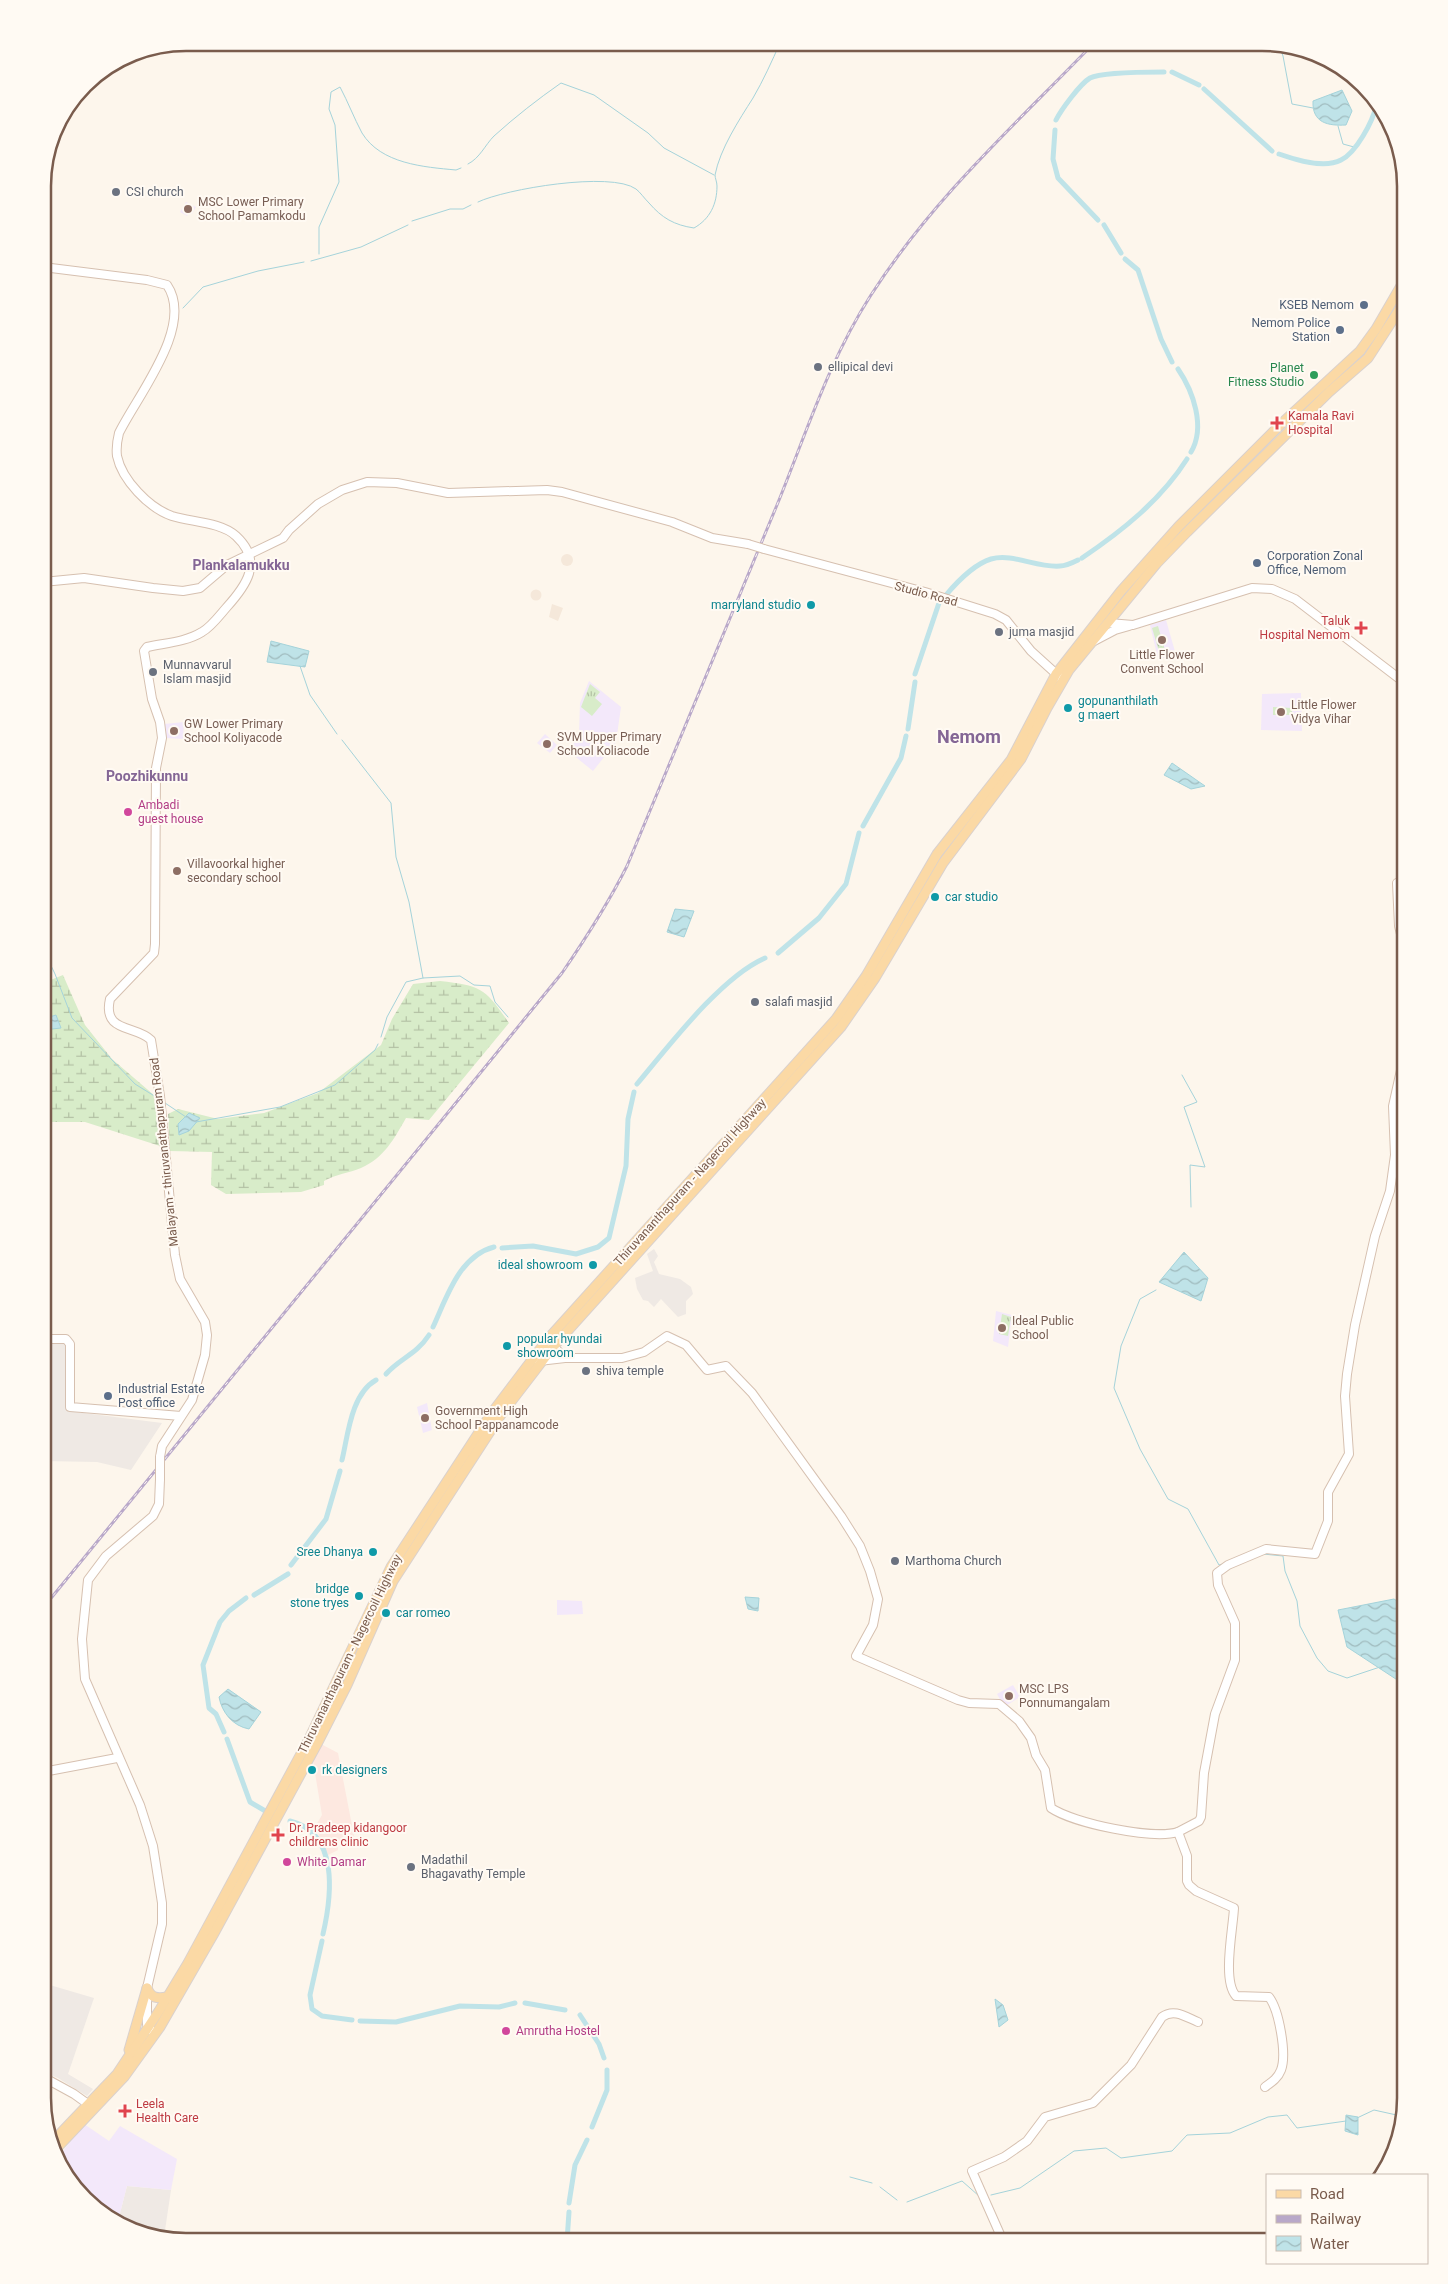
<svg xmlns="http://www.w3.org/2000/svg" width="1448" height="2284" font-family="Roboto,sans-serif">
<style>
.residential{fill:#f5e8da}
.commercial{fill:#fde8e0}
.industrial{fill:#efe9e4}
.education{fill:#f3e8fa}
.wetland{fill:url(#wetland-marsh)}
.park{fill:url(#park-tufts)}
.water{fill:url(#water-waves);stroke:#a5d3da}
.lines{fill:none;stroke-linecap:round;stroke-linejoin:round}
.stream{stroke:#a5d3da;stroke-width:1}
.canal{stroke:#bfe3e8;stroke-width:5}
.secondary-casing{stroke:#d6c0b0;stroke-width:10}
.primary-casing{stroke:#dad1cd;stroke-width:11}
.secondary{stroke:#fff;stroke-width:8}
.primary{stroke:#fbd9a5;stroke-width:9}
.rail-casing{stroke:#b9a8c9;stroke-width:3}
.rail{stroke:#fffaf3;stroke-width:1;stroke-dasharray:4;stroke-linecap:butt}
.secondary-bridge-casing{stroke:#d6c0b0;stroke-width:10;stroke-linecap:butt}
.secondary-bridge{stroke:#fff;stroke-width:8}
.worship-dot{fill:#6b7280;stroke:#fffaf3;stroke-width:2}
.education-dot{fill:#8d6e63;stroke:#fffaf3;stroke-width:2}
.service-dot{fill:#5c6f8a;stroke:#fffaf3;stroke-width:2}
.leisure-dot{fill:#2e9e5b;stroke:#fffaf3;stroke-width:2}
.health-dot{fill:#e0444e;stroke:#fffaf3;stroke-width:2}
.culture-dot{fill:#0f9aa8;stroke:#fffaf3;stroke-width:2}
.hotel-dot{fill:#d1479c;stroke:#fffaf3;stroke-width:2}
.labels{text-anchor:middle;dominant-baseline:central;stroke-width:4;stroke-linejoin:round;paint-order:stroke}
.worship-label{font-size:12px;fill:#5b616d;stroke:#fffaf3;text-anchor:start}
.education-label{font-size:12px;fill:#785e54;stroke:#fffaf3;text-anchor:start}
.service-label{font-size:12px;fill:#4e5e75;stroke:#fffaf3;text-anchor:end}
.leisure-label{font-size:12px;fill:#27864d;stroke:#fffaf3;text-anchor:end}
.health-label{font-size:12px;fill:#be3a42;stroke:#fffaf3;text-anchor:start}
.street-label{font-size:12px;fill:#7a5c4d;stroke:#fffaf3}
.culture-label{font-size:12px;fill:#0d838f;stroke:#fffaf3;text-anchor:start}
.hotel-label{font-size:12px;fill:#b23c85;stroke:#fffaf3;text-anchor:start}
.neighbourhood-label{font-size:14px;font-weight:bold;fill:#846695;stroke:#fffaf3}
.district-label{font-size:18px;font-weight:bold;fill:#846695;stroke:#fffaf3}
.rim{fill:none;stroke:#7a5c4d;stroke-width:2.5}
</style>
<defs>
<pattern id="wetland-marsh" width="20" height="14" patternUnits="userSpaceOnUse" patternTransform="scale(1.25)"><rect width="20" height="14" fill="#d8ecc9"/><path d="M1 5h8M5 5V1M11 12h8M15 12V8" fill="none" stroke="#b4c2a5"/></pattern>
<pattern id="park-tufts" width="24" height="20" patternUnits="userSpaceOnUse" patternTransform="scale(1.25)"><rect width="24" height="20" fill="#d8ecc9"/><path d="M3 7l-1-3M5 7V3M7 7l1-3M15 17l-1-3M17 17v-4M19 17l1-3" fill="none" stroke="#b4c2a5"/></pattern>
<pattern id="water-waves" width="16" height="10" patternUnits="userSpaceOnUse" patternTransform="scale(1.25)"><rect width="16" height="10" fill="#bfe3e8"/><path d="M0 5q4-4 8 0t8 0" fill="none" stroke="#a0bbbe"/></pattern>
</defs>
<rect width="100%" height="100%" fill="#fdf6ec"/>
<!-- residential -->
<g class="residential">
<circle cx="567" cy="560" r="6"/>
<circle cx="536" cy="595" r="5.5"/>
<path d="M552,604L563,608L558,621L549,617Z"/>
</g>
<!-- commercial -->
<path class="commercial" d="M321,1744L338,1753L355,1841L338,1843V1850L328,1855L315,1827L322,1815L313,1761Z"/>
<!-- industrial -->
<g class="industrial">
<path d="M654,1249L658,1256L654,1262L659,1274L680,1279L691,1287L693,1294L686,1301V1314L678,1317L661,1299L654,1307L648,1301L643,1300L637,1289L635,1278L653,1271L647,1254Z"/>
<path d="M61,1341L67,1346L68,1411L162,1423L131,1470L97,1462L43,1461V1342Z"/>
<path d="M43,1983L94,1998L68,2074L93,2089L87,2096L58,2078L43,2072Z"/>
<path d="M127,2186L171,2190L164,2237L118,2221Z"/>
</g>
<!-- education -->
<g class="education">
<path d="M186,202L196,207L192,214L189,212L187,216L180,212Z"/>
<path d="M1166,620L1176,655L1158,659L1150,625Z"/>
<path d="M1405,652V678L1396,673Z"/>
<path d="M589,681L621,707L616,742L593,771L567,750L579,735L580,703Z"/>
<path d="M1301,693L1302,731L1261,730L1262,694Z"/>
<path d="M184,722L183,739L166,738L164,724Z"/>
<path d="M545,734L557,745L550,753L537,743Z"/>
<path d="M996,1311L1012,1315L1008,1347L993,1341Z"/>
<path d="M427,1403L432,1430L423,1433L417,1407Z"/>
<path d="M557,1600L582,1601L583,1614L557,1615Z"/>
<path d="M1013,1685L1020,1697L1004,1707L997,1694Z"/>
<path d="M84,2124L109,2141L120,2126L177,2159L171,2190L127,2186L118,2221L106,2218L57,2162V2159Z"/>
</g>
<!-- wetland -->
<g class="wetland">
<path d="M63,975L85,1025L112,1059L155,1096L160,1146L85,1122H43V983Z"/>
<path d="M440,981C482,986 485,988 509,1023L429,1120L406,1118C394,1139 384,1158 361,1168C349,1173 336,1174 324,1181V1185L301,1192L226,1194L211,1185L212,1152L170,1151L168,1114L178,1109L218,1119L264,1113L318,1093L381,1045L392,1019L413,984Z"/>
</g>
<!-- park -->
<g class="park">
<path d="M1158,626L1166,654L1160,655L1152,628Z"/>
<path d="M590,684L600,692L595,698L602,704L592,716L581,707Z"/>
<path d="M1273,707L1292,708V715H1273Z"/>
<path d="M1002,1314L1011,1317L1008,1336L999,1334Z"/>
</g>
<!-- water -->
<g class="water">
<path d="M1342,90L1352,111L1346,125C1328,126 1312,123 1313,101Z"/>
<path d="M271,641L309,651L305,667L267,662Z"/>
<path d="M1172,763L1205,786L1191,789L1164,775Z"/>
<path d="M675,909L694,911L684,937L667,932Z"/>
<path d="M56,1015L61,1028L43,1030V1019Z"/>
<path d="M189,1113L200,1118L189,1131L179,1135L178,1124Z"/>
<path d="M1184,1252L1208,1278L1201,1301L1159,1282Z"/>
<path d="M745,1597L759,1598L758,1611L748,1609Z"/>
<path d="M1394,1599L1405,1606V1685L1347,1647L1338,1610Z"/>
<path d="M228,1689L261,1712L249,1729C233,1726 222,1713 219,1697Z"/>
<path d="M995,1999L1003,2005L1008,2020L999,2027Z"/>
<path d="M1346,2115L1358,2117V2135L1345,2131Z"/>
</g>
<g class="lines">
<!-- stream -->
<g class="stream">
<path d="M1279,45L1283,56L1292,104L1313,108"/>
<path d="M1338,126L1343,144L1354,147"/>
<path d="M468,164C480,158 485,145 494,136C515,117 538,99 561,83L594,95L648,133L664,148L714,175"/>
<path d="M478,202C505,189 611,171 636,189C640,192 644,198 649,203C662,218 674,225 694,228C710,219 717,204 717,186C717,182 715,178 715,175C720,149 739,120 753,98C763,81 772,61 780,43"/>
<path d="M412,221L450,209H463L471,205"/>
<path d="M319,254V227L339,182L335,125L329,109L331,92L340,87C348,102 354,118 362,133C381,164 424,167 456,170L461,168"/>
<path d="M311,261L361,247L408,225"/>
<path d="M183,308L203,287L258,271L304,262"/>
<path d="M300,666L310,695L337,734"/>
<path d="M342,740L391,803L396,857L409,902L423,978"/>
<path d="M43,949L55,974L72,1018L135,1084L156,1097"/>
<path d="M381,1037L387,1017L406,982L423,978L460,976L474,985L490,986L495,1002L508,1017"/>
<path d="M1182,1075L1197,1102L1184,1107L1205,1167L1190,1165L1191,1207"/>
<path d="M165,1103L186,1117"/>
<path d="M196,1122L280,1107L335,1085L375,1050L378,1044"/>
<path d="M1156,1290L1140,1299L1121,1346L1114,1388L1140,1449L1168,1499L1188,1509L1219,1565L1223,1564"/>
<path d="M1263,1554L1283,1556L1285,1571L1297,1601L1300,1626L1317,1658L1328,1671L1347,1678L1380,1667"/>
<path d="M1357,2118L1374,2110L1401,2116"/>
<path d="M850,2177L872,2183"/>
<path d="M880,2187L897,2200"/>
<path d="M991,2195L1020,2188L1074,2151L1106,2148L1121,2158L1172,2151L1187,2135L1230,2133L1268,2117L1287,2115L1297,2128L1346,2121"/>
<path d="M907,2202L962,2181L979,2196"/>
</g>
<!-- canal -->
<g class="canal">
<path d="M1172,72L1199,85"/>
<path d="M1204,89L1272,151"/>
<path d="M1056,120C1061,110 1080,84 1090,78C1102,72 1149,72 1164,72"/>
<path d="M1055,130L1053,159L1058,178L1098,220"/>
<path d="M1279,154C1296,160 1324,169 1341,160C1356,153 1373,121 1376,106"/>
<path d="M1104,225L1121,253"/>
<path d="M1125,259L1138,270L1161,339L1172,362"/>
<path d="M1178,369C1193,391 1206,427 1191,452"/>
<path d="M1082,558C1122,531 1161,500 1187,459"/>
<path d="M946,595C957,582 975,564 991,559C1013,553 1037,568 1060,566C1066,566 1072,563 1078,560"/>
<path d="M915,674L940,600"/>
<path d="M908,729L915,682"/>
<path d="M863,826L901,758L906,736"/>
<path d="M778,953L819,918L846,884L859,833"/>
<path d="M637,1084C668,1047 721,977 765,958"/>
<path d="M502,1248L533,1246L576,1254L598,1247L609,1238L626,1166L628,1119L634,1092"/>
<path d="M433,1327C447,1297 459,1256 494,1247"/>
<path d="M386,1374C400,1358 416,1355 429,1335"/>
<path d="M342,1460C348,1435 351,1394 376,1380"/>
<path d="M291,1565L326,1519L340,1471"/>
<path d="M254,1595L288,1574"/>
<path d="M224,1732L216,1714L209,1708L203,1665L220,1622L229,1611L246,1598"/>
<path d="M227,1739L250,1802L267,1812"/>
<path d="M290,1821C339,1833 332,1895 323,1934"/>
<path d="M322,1941L310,1995L312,2009L322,2016L352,2020"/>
<path d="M525,2003L565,2010"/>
<path d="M580,2015L599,2044L604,2058"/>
<path d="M360,2021L396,2022L460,2006L499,2007L515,2003"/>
<path d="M592,2127L607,2090V2070"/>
<path d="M569,2203L575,2165L587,2140"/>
<path d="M567,2241L569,2212"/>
</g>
<!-- secondary casing -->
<g class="secondary-casing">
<g id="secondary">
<path d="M43,267L147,280L167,285C195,326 137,396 119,433C117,441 116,448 117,456C122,480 149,508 172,516C191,522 221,522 236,536C264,562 246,586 226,608C219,616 211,627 202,632C186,642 165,643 147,647L144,651L152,699L160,722L162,738L156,768L155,944L154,953L110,999C102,1033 136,1025 151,1040L160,1096L175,1255L180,1279L205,1322L207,1335L205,1355L192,1400L162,1446L160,1457"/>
<path d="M764,549L925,592L995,614L1006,620L1031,651L1063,680"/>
<path d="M43,582L84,578L153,588L183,591L200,588L227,565L283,538L289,530L318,504L342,490L367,482L397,483L448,493L547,490L562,492L672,522L712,538L748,544"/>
<path d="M1109,623L1133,625L1252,588L1272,589L1295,599L1405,683"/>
<path d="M1094,641L1115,630L1129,626"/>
<path d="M1397,883L1399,926L1405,950"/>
<path d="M43,1339H66L70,1344V1407L181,1416"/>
<path d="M550,1343L565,1358H622L644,1352L667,1336L686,1345L707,1370L726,1366L752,1393L841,1516L860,1546L870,1571L878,1599L873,1625L856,1656L958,1700L969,1703L999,1704L1019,1721L1031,1738L1036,1755L1045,1770L1051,1808C1073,1823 1153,1840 1178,1832L1187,1856V1881L1189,1885L1196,1891L1234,1908C1233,1929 1222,1981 1236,1996L1269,1997C1279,2010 1287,2054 1281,2070C1278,2078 1272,2082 1265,2087"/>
<path d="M539,1361L565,1358"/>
<path d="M43,1772L117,1758"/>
<path d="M1178,1832L1199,1821L1201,1817L1204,1773L1215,1714L1235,1660V1623L1218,1585L1217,1573L1228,1565L1266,1549L1315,1554L1328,1521V1492L1349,1454L1345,1396L1347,1374L1355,1325L1375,1236L1390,1191L1395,1155L1393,1106L1405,1052"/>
<path d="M151,2030L147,2024V1988L162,1924V1903L153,1846L140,1805L85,1679L82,1639L88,1580L106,1556L153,1516L159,1504L160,1479"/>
<path d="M43,2077L74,2094L92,2107"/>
<path d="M1003,2241L972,2171L1004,2157L1027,2141L1045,2117L1093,2103L1131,2065L1162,2017C1174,2008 1186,2017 1198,2022"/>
</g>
</g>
<!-- primary casing -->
<g class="primary-casing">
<g id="primary">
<path d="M147,1988C151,1998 157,1999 167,1997"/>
<path d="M129,2050L147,1988"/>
<path d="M53,2141L117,2074L159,2011L188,1963L308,1741L391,1567L491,1414L547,1340L836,1019L866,976L937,854L1011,760L1056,674L1121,591L1179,526L1282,423L1360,351L1376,329L1405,279"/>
<path d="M55,2150L124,2077L160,2027L213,1935L318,1742L347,1685L393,1581L500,1416L553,1347L841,1027L875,978L943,863L1021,759L1047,708L1069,670L1157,563L1187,532L1329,392L1368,358L1405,301"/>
</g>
</g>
<!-- secondary -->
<use href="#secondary" class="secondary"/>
<!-- primary -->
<use href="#primary" class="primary"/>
<!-- rail casing -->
<g class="rail-casing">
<path id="rail" d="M43,1608L562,973C586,938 608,904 627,866C677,746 727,626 777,505C806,434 829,360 871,295C934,197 1015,125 1094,43"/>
</g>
<!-- rail -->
<use href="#rail" class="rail"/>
<!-- secondary-bridge casing -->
<g class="secondary-bridge-casing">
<g id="secondary-bridge">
<path d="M748,544L764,549"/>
<path d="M160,1457V1479"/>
</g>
</g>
<!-- secondary-bridge -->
<use href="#secondary-bridge" class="secondary-bridge"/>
</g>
<!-- markers -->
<g class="worship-dot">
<circle cx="116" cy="192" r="5"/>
<circle cx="818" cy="367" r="5"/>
<circle cx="999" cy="632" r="5"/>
<circle cx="153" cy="672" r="5"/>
<circle cx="755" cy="1002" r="5"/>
<circle cx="586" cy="1371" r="5"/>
<circle cx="895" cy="1561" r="5"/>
<circle cx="411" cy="1867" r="5"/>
</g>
<g class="education-dot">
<circle cx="188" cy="209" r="5"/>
<circle cx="1162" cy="640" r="5"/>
<circle cx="1281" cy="712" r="5"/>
<circle cx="174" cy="731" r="5"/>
<circle cx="547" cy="744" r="5"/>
<circle cx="177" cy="871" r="5"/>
<circle cx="1002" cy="1328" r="5"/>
<circle cx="425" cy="1418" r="5"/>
<circle cx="1009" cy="1696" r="5"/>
</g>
<g class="service-dot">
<circle cx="1364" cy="305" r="5"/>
<circle cx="1340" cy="330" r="5"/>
<circle cx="1257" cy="563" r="5"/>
<circle cx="108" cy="1396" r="5"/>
</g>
<circle class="leisure-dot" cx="1314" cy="375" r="5"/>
<g class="health-dot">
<path d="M1274.5 415.5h5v5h5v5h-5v5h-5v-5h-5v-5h5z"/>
<path d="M1358.5 620.5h5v5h5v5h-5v5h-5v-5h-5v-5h5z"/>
<path d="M275.5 1827.5h5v5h5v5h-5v5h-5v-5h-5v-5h5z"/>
<path d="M122.5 2103.5h5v5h5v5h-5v5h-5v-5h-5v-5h5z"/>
</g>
<g class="culture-dot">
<circle cx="811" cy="605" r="5"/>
<circle cx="1068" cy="708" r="5"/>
<circle cx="935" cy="897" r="5"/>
<circle cx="593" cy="1265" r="5"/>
<circle cx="507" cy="1346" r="5"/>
<circle cx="373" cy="1552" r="5"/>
<circle cx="359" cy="1596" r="5"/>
<circle cx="386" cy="1613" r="5"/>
<circle cx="312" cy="1770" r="5"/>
</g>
<g class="hotel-dot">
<circle cx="128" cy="812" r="5"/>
<circle cx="287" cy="1862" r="5"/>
<circle cx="506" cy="2031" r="5"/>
</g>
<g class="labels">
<!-- worship labels -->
<g class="worship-label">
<text x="126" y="192">CSI church</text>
<text x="828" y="367">ellipical devi</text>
<text x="1009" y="632">juma masjid</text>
<text x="163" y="665">Munnavvarul<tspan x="163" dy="14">Islam masjid</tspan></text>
<text x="765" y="1002">salafi masjid</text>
<text x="596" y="1371">shiva temple</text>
<text x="905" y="1561">Marthoma Church</text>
<text x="421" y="1860">Madathil<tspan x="421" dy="14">Bhagavathy Temple</tspan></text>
</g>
<!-- education labels -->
<g class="education-label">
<text x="198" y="202">MSC Lower Primary<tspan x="198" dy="14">School Pamamkodu</tspan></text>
<text x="1162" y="655" text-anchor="middle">Little Flower<tspan x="1162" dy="14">Convent School</tspan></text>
<text x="1291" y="705">Little Flower<tspan x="1291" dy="14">Vidya Vihar</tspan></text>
<text x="184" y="724">GW Lower Primary<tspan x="184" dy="14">School Koliyacode</tspan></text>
<text x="557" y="737">SVM Upper Primary<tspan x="557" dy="14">School Koliacode</tspan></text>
<text x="187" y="864">Villavoorkal higher<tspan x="187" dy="14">secondary school</tspan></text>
<text x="1012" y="1321">Ideal Public<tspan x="1012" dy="14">School</tspan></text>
<text x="435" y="1411">Government High<tspan x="435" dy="14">School Pappanamcode</tspan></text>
<text x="1019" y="1689">MSC LPS<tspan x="1019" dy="14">Ponnumangalam</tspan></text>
</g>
<!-- service labels -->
<g class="service-label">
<text x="1354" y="305">KSEB Nemom</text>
<text x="1330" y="323">Nemom Police<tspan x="1330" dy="14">Station</tspan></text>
<text x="1267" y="556" text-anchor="start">Corporation Zonal<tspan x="1267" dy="14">Office, Nemom</tspan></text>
<text x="118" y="1389" text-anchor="start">Industrial Estate<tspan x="118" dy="14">Post office</tspan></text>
</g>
<!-- leisure labels -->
<g class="leisure-label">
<text x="1304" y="368">Planet<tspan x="1304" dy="14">Fitness Studio</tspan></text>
</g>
<!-- health labels -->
<g class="health-label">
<text x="1288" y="416">Kamala Ravi<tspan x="1288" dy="14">Hospital</tspan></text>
<text x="1350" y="621" text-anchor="end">Taluk<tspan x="1350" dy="14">Hospital Nemom</tspan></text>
<text x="289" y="1828">Dr. Pradeep kidangoor<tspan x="289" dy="14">childrens clinic</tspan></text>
<text x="136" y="2104">Leela<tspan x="136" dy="14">Health Care</tspan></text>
</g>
<!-- street labels -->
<g class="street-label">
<text transform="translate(926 594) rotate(15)">Studio Road</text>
<text transform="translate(164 1152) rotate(-96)">Malayam - thiruvanathapuram Road</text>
<text transform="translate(690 1182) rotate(-48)">Thiruvananthapuram - Nagercoil Highway</text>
<text transform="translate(350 1654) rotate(-64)">Thiruvananthapuram - Nagercoil Highway</text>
</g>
<!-- culture labels -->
<g class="culture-label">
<text x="801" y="605" text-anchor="end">marryland studio</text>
<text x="1078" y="701">gopunanthilath<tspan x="1078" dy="14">g maert</tspan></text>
<text x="945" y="897">car studio</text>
<text x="583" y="1265" text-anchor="end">ideal showroom</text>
<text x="517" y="1339">popular hyundai<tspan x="517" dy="14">showroom</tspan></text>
<text x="363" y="1552" text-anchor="end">Sree Dhanya</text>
<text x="349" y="1589" text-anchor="end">bridge<tspan x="349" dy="14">stone tryes</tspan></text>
<text x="396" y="1613">car romeo</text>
<text x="322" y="1770">rk designers</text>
</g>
<!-- hotel labels -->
<g class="hotel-label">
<text x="138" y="805">Ambadi<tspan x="138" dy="14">guest house</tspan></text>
<text x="297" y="1862">White Damar</text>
<text x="516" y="2031">Amrutha Hostel</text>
</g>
<!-- neighbourhood labels -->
<g class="neighbourhood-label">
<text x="241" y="565">Plankalamukku</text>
<text x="147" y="776">Poozhikunnu</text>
</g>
<!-- district labels -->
<g class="district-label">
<text x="969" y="736">Nemom</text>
</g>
</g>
<!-- crop -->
<path d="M0 0H1448V2284H0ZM186 51H1262A135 135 0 0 1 1397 186V2098A135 135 0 0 1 1262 2233H186A135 135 0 0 1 51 2098V186A135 135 0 0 1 186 51Z" fill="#fffaf3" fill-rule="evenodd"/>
<path class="rim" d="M186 51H1262A135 135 0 0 1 1397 186V2098A135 135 0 0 1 1262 2233H186A135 135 0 0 1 51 2098V186A135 135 0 0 1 186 51Z"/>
<!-- legend -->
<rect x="1266" y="2174" width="162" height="90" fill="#fffaf3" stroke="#cabbb1"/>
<rect x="1276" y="2190" width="25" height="8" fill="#fbd9a5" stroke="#cabbb1"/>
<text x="1310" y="2199" font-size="15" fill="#7a5c4d">Road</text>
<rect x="1276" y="2215" width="25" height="8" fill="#b9a8c9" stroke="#cabbb1"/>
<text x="1310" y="2224" font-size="15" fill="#7a5c4d">Railway</text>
<rect x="1276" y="2236" width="25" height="15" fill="url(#water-waves)" stroke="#cabbb1"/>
<text x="1310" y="2249" font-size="15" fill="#7a5c4d">Water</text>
</svg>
